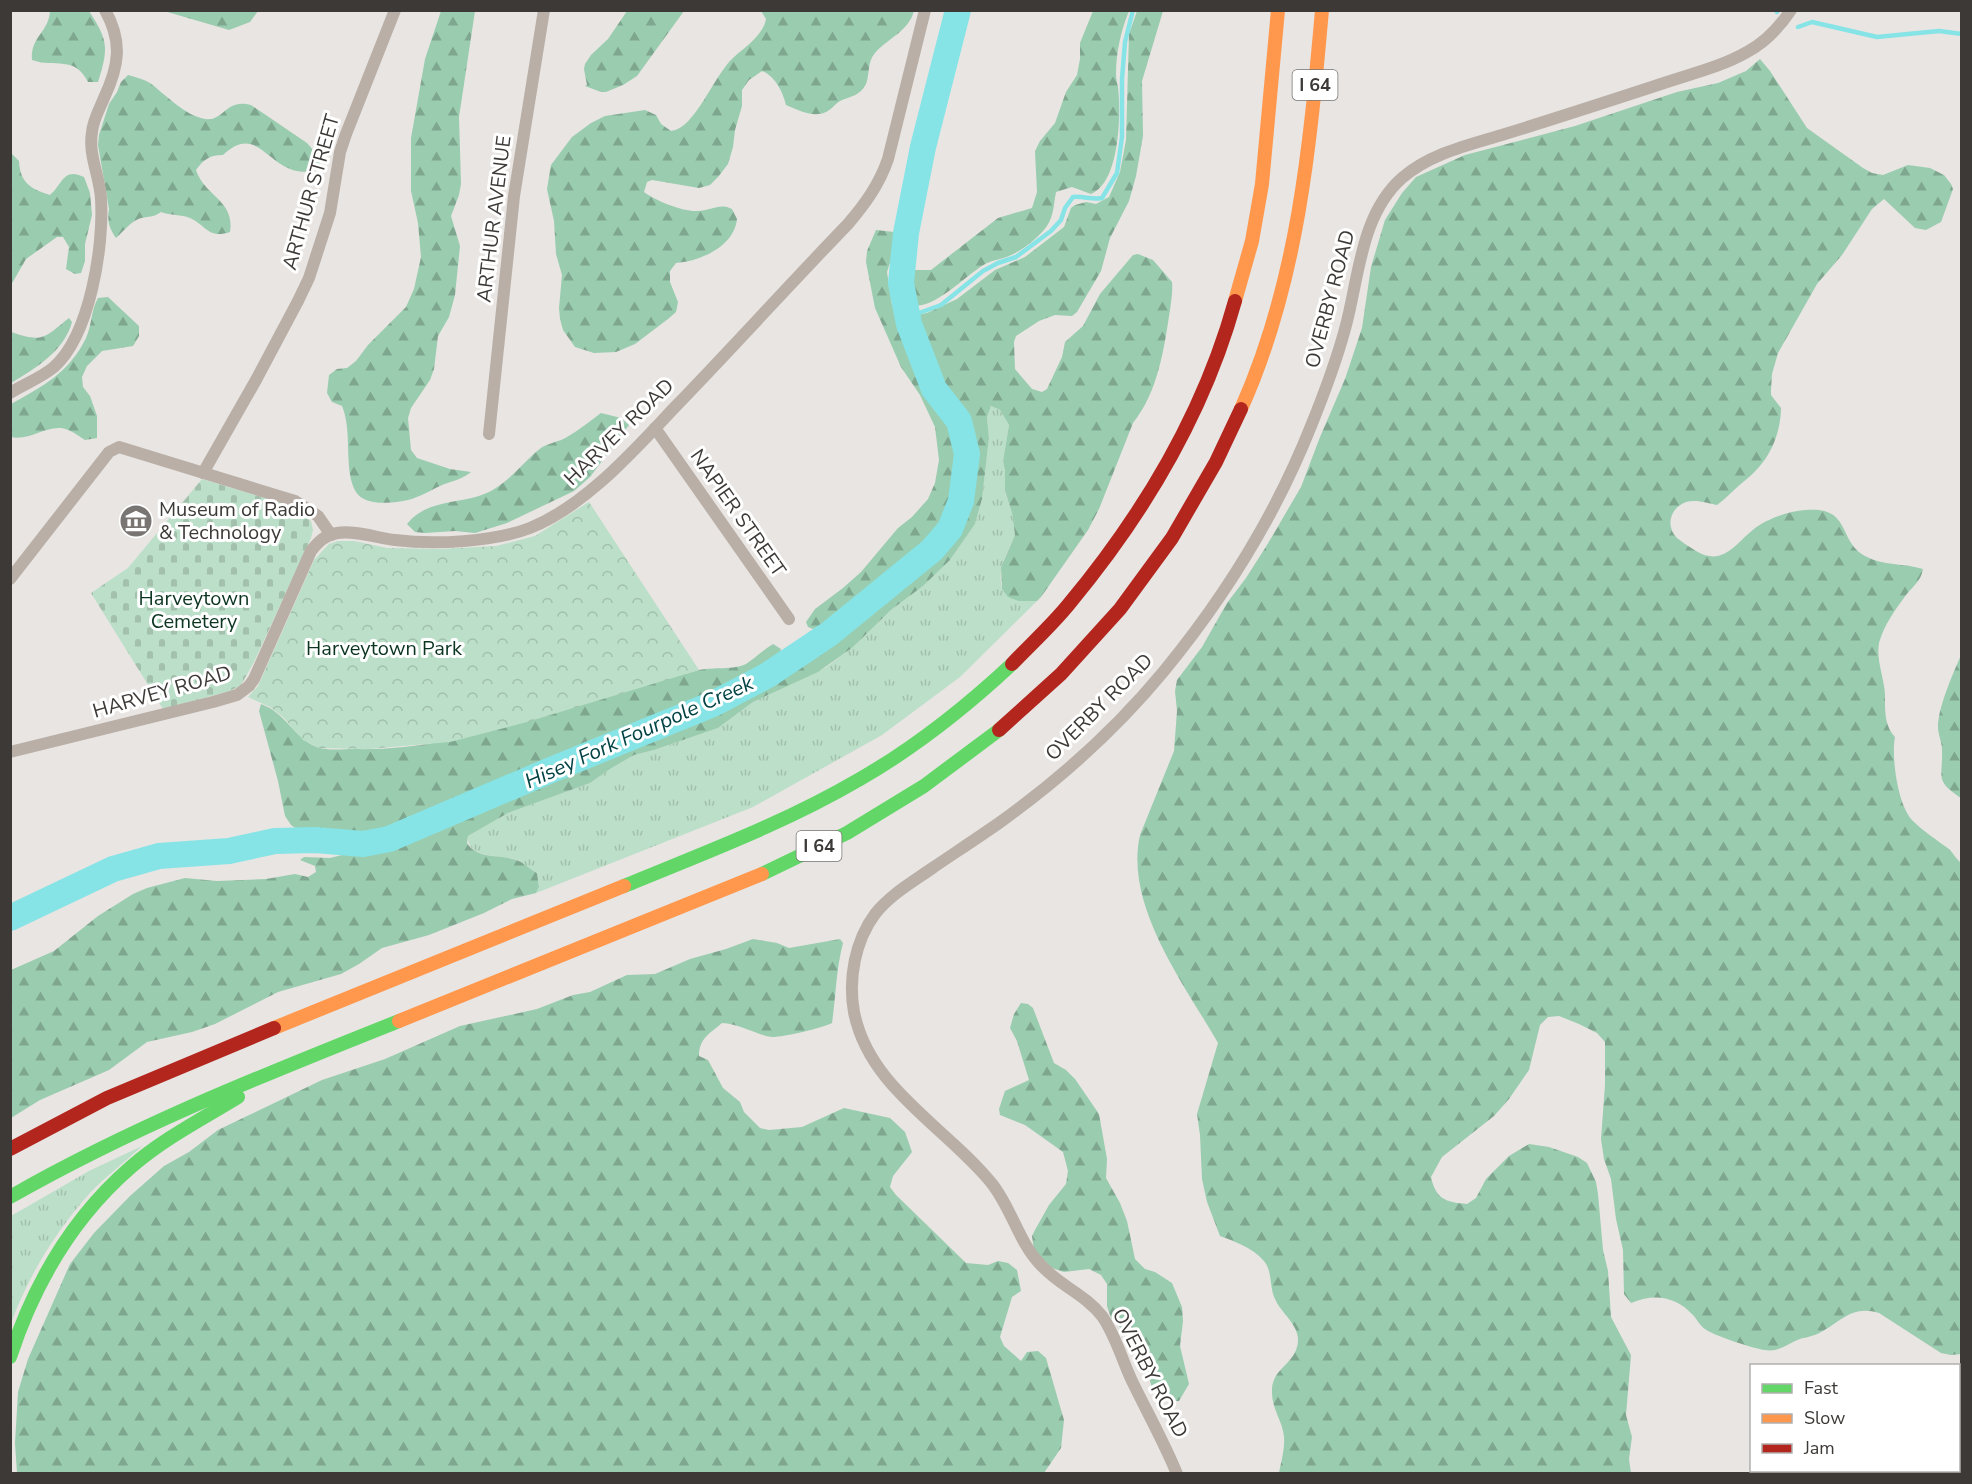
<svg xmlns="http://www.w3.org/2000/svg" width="1972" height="1484" font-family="'Nunito Sans',sans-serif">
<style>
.grass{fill:url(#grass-tufts)}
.forest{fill:url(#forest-firs)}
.cemetery{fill:url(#cemetery-stones)}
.park{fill:url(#park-crowns)}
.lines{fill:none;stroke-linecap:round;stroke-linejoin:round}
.stream{stroke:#87e4e6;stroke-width:4.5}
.river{stroke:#87e4e6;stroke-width:26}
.street{stroke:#b9afa7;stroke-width:12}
.fast{stroke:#63d668;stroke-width:14}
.slow{stroke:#ff974d;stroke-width:14}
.jam{stroke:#b3261e;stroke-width:14}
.labels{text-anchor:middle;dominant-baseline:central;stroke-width:6;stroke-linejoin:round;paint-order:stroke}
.shield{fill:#fff;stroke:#767473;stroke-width:1.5}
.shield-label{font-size:18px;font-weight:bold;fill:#3c3937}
.street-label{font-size:20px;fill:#3c3937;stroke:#fff}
.poi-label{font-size:20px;fill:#3c3937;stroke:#fff;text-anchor:start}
.park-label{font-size:20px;fill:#0c3521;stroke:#fff}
.water-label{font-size:21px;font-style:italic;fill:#024345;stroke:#fff}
</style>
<defs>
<pattern id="grass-tufts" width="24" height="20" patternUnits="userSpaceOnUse" patternTransform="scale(1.5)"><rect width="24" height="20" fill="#bbdfc8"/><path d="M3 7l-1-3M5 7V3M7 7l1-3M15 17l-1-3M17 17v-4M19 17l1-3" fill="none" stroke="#a2c0ac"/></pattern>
<pattern id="forest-firs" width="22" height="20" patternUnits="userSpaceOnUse" patternTransform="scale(1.5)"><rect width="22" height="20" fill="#9accaf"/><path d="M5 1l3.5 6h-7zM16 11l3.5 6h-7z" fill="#7fa78f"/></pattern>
<pattern id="cemetery-stones" width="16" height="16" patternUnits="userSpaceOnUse" patternTransform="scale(1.5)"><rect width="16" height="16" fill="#bbdfc8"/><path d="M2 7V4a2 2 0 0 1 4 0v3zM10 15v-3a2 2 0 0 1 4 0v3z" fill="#a2c0ac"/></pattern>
<pattern id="park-crowns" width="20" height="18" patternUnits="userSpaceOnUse" patternTransform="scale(1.5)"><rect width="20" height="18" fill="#bbdfc8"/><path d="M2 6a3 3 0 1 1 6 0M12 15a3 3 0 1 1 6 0" fill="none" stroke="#a2c0ac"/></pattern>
</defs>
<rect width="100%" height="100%" fill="#e8e5e2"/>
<!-- grass -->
<g class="grass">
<path d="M991,406L1000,410L1009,425L1003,461L1005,471V492L1012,513L1015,535C1007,553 997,568 1002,589L1019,601H1037L960,677L882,735L753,807L536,893L539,887L537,873C529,869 524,863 517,860C502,855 466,859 468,836L508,813L590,783L610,769L634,755L654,750L718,728L753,702L825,668L852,648L891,610L923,586L950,560L975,524L982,499L989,438L987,417Z"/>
<path d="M142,1146C125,1162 106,1176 90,1193C55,1232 29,1275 11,1323V1216L89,1171Z"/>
</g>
<!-- forest -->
<g class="forest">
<path d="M50,11H89C108,40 109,48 98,82H88C75,55 55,68 32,60C30,37 49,32 50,11Z"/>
<path d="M164,11H258L250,22L229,30Z"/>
<path d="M441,11H475L459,117L461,184L459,195L451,216L460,246L455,295L449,317L438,336L434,369L430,380L411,408L408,418L411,450L417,458L450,469L471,472C462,479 453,481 442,485C431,490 420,497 408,500C394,503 365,507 356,492C343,471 353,432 342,406L332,402L327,393L329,375L337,369L347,368L356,361L368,345L406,307L414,289L421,257L418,223L411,191V138L425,59Z"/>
<path d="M627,11H684L637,76L623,85L606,92H601L585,86L587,85L584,69L585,64L591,55L608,39Z"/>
<path d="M761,11H914C908,32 889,37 875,53C867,62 870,74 866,84C860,96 851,96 840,101C835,104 831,110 826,112C813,118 798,110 786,105C783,92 775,76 762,71L749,80L742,90V106L735,130L733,147L728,164L718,177L710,185L699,188L652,180L647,182L644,192C654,200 683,212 698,211C708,211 717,205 727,207L732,209L737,219C734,247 700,261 676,263L670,271V282L678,302L676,312L668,319L635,344L616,352L594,353L575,347L563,330L560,319L559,308L562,275L556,254L554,221L547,189L551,165L572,137L591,123L605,116L645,110L656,115L661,124L671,131C695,129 714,75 733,58C745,47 763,36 766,19Z"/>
<path d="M1093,11H1129C1121,30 1116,53 1116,74C1116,78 1117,83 1118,87C1121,114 1120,182 1091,194L1072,187L1056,192C1053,207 1054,219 1043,231C1034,241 1021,251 1009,256C1002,259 994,260 987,263C967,273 935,311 911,305C906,292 903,280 913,270H931L998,218L1032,208L1037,192L1035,151L1040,141L1055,123L1066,92L1077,75L1080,59V43Z"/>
<path d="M1137,11H1163L1142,81L1143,136L1136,176L1129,201L1110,238L1101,271L1077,312L1072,316L1055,315L1039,321L1016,336L1014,342L1015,369L1032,389L1042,392L1047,389L1062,357L1065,342L1083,326L1100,294L1133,255L1138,254L1153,260L1172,282C1173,292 1171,301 1170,310C1164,349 1158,392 1133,423L1099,509L1088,530L1041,597L1037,601H1019L1008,597L1002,589L1001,567L1015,535L1012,513L1005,491V471L1003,461L1009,425L1000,410L991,406L987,417L989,438L982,499L975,524L950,560L923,586L891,610L852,648L818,672L753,702L718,728L654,750L634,755L610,769L590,783L508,813L468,836L467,843C478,861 504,853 521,862C526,865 531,870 537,873L539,887L536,893L512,899L484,913L429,935L382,948L359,964L341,974L278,992L215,1024L192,1032L147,1042L109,1070L40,1100L11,1118V970L54,951L98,916L133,894L147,888L185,878L217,881L266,879L295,874L308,877L316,872L315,866L300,860L304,857L330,858L370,848H381L450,825L518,791L611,753L644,736L664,731L707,712L761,686L801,661L814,651L815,648L833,637L878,597L934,556L957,526L968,501V476L971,456V439L966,424L953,400L920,355L916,330L917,315L927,313L957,299L995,270L1025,257L1064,227L1071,208L1075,205L1086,202L1096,204L1109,197L1120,172L1126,140L1129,34Z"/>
<path d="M1760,59L1770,71L1807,128L1863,168L1872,173L1883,175L1908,165L1930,168L1944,175L1951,184L1953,189L1941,222L1926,230L1915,228L1884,199L1872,209L1842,255L1817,284L1778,353L1772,374L1771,390V395L1781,408C1780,440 1767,464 1742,483C1733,490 1727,498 1717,505C1708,503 1696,499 1686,502C1670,508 1665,526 1677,538C1683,543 1690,547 1696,551C1723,567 1735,544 1754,529C1766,519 1789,511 1805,510C1852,506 1837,540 1865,556C1883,566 1904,563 1923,569C1921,581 1914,585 1906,595C1895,610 1884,625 1879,643C1876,660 1884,677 1885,694C1885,709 1884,726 1895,737C1891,757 1898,807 1913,821C1924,832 1937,840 1949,849C1954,854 1956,859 1961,863V1354L1951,1355L1941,1353L1879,1313C1852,1305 1842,1321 1821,1332C1813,1337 1803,1337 1795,1341C1785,1346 1777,1352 1765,1350C1755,1349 1712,1335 1705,1329C1700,1326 1697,1319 1693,1315C1676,1296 1653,1293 1631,1303L1624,1294L1623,1250L1616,1219L1611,1179L1604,1159L1601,1139L1605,1085V1042L1597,1033L1579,1024L1559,1016L1548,1017L1540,1025L1529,1070L1509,1099L1494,1116L1442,1157L1431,1177C1436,1199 1445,1202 1467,1204L1476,1198L1486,1179L1509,1156L1529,1144L1549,1147L1578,1157L1587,1163L1596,1182L1598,1194L1603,1250L1608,1271L1611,1317L1631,1355L1626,1415L1632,1437L1629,1459L1631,1473H1279C1281,1462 1285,1449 1284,1437C1283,1422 1272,1409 1272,1393C1271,1369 1292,1366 1297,1347C1303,1327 1282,1315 1275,1299C1269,1287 1273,1270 1263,1260C1253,1248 1234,1241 1220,1236L1207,1202L1202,1179L1200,1135L1197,1114L1218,1043C1185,985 1124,906 1140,835L1174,751L1177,711L1175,691L1177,680L1202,647L1227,603L1246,578L1267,545L1301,487L1320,437L1345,379L1362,328L1371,267L1385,220L1402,193L1416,177L1465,155L1575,126L1677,92L1718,83L1746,71Z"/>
<path d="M128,75C135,77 143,79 150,83C166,95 184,115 205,119C224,122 225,98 251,105L307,143L321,159L318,169C308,172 300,173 290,169C264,158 253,127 223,155C210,155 204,159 196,170C205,197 235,200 230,232C208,239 207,226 190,218C181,214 171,216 161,212C152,218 150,216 141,218C131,221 124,231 116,238C109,228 107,221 109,209L98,145L99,135L109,104L117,92L121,82Z"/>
<path d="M11,153L19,161C20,183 31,189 50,195C63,184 63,167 84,177L90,193L92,215L85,244V261L81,273L75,274L66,269L69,247L63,237H57L26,259L11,285Z"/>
<path d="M876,230L894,232L895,247L887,272L892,305L922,387L936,404L953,438L958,454L953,479L951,506L941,532L934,540L847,608L827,622L813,629L808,627L806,622L815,609L843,588L861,572L898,528L912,517L928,499L935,483L939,460L935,427L920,395L901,367L875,308L866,262L867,251Z"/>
<path d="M108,297L139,326V336L133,346L102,351L87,366L82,377L83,387L90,396L97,416V438L85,440C80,437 74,432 68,430C50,422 30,442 11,437V404C43,386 69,373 86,338C92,325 91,310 98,298Z"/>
<path d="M69,318L72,322C65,350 35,369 11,383V332C43,343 44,338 69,318Z"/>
<path d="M601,413L621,418L629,425L590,477L574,491L507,523L475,533L455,531L425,533L415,532L407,524C426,501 452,504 479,496C506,488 520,464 541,448C548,443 559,442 567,437C579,430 590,421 601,413Z"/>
<path d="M773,644L781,649L779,655L727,688L676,706L640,724L565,754L543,766L484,789L450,805L416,814L390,828L374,833H329L300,831L291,825L285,816L278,781L259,711L261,704C286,713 295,739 317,747C328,751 343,749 354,749C430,751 500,729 572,707C614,694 657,682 699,670C712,667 735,670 746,664C755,658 763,650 773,644Z"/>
<path d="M1961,655V798C1934,780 1943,778 1942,750C1942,742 1938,735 1938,727C1938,707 1953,674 1961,655Z"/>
<path d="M753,939L777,943L789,948L840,939L843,943C836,970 836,995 832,1023C822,1028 784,1037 772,1037C757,1035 740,1024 722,1023C709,1034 699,1039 699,1056L708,1060L723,1088L740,1102L744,1112L760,1128L769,1130L802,1127L844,1108L890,1118L905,1132L912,1152L893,1176L890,1187L896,1195L966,1263L988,1265L998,1261L1008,1263L1017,1270L1021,1291L1012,1297L1000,1337L1004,1346L1021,1361L1027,1352L1038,1351L1046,1358L1064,1420L1061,1448L1044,1473H17L15,1443L18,1392L28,1359L70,1264L94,1233L130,1196L164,1166L189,1152L218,1130L322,1080L385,1059L460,1026L537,1009L573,995L590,992L627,975L655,974L690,959L726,949Z"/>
<path d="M1021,1003L1028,1004L1033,1008L1054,1063L1066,1070L1075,1079L1099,1114L1107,1159L1106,1178L1120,1203L1127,1221L1135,1259L1145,1269L1155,1272L1172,1283L1182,1307L1183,1321L1180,1346L1189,1384L1179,1401C1168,1402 1158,1396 1152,1388L1141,1349L1135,1337L1121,1328L1111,1318L1107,1306V1284L1101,1275L1089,1269L1064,1272L1052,1268L1034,1250L1032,1236L1035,1230L1049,1205L1066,1184L1068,1171L1063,1152L1025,1125L1000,1115L999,1109L1005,1091L1029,1080L1017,1041L1010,1028L1014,1014Z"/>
</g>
<!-- cemetery -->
<path class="cemetery" d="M202,479L289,505L311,521L313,530L311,538L254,662L241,685L230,691L163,709L91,593L128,568Z"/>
<!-- park -->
<path class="park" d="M589,502L699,670L527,722L450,742L368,749L319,748L303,740L283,717L270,707L248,697L258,686L314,560L329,544L338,541H354L387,548L440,549L496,546L535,536Z"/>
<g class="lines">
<!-- stream -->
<g class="stream">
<path d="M1776,10L1777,12"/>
<path d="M1798,27L1812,22L1877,37L1939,31L1962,34"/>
<path d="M908,317L941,305L983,271L998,263L1016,257L1051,231L1061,220L1065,208L1073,197C1084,196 1092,200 1102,198L1117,173L1122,137V79L1125,42L1133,10"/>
</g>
<!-- river -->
<path class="river" d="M10,918L113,869L159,856L229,851L275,841L315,840L363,844L389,839L551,770L713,704L768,675L829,634L932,550L950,529L961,501L967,454L959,421L934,389L909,324L901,283L906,233L923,147L958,10"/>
<!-- street -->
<g class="street">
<path d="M10,393C24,384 41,378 54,367C90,335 104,246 101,199C100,177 88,155 92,132C93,120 100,108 104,98C119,66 123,42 105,10"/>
<path d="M655,428L789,619"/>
<path d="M489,434L514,196L544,10"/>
<path d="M203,473L256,380L298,301L309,278L330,213L340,152L346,134L395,10"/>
<path d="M10,579L109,452L119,447L295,501L318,516L331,535"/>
<path d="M10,752L213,702L237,695L249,686L254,679L311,551C318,542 325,535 337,533C355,530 377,538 395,540C434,545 494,542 530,528C587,505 635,449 676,406C734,346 790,284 848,224C865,204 879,185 888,159L925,10"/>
<path d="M1177,1474C1164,1442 1147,1412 1132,1381C1122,1360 1116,1336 1102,1316C1085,1294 1058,1285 1040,1264C1019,1242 1012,1210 993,1185C948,1128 869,1089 854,1012C848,979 855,941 875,914C890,895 911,883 931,869C953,854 976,839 999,823C1059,780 1117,728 1164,671C1224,598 1276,514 1311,426C1324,394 1336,362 1345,329C1359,279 1360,215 1402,178C1431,153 1469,145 1505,134C1557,118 1609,101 1661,84C1690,74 1721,67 1747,52C1766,42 1779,28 1791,10"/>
</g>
<!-- fast -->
<g class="fast">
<path d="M762,874L847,833L924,786L999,730"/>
<path d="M624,886C704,853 785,823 860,779C914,748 966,707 1012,664"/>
<path d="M10,1197C134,1126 266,1074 399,1021"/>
<path d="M10,1357C34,1284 72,1218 131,1167C163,1139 202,1119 238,1097"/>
</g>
<!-- slow -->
<g class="slow">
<path d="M1235,301L1252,241L1262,184L1278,10"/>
<path d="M1241,409C1298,282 1310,146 1322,10"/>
<path d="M399,1021L762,874"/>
<path d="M274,1028L624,886"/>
</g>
<!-- jam -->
<g class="jam">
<path d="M1012,664C1031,644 1052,625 1069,604C1143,515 1204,413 1235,301"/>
<path d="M999,730L1061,674L1120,609L1172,538L1216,462L1241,409"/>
<path d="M10,1149L107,1098L274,1028"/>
</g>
</g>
<!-- icons -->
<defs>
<g id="museum-disc" transform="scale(1.725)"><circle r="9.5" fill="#787573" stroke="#fff"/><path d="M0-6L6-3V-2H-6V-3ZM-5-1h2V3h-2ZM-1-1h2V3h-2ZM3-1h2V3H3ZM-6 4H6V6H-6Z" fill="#fff"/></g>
</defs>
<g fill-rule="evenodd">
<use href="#museum-disc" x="136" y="521"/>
</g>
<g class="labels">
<!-- shield labels -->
<g class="shield">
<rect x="1292.5" y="70" width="45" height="30" rx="4.5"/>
<rect x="796.5" y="831" width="45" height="30" rx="4.5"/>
</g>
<g class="shield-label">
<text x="1315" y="85">I 64</text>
<text x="819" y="846">I 64</text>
</g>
<!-- street labels -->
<g class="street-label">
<text transform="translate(311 192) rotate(-74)">ARTHUR STREET</text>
<text transform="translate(494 219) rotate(-83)">ARTHUR AVENUE</text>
<text transform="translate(1330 299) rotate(-75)">OVERBY ROAD</text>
<text transform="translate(619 432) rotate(-44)">HARVEY ROAD</text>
<text transform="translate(738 513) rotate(55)">NAPIER STREET</text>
<text transform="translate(162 692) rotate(-16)">HARVEY ROAD</text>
<text transform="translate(1099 707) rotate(-45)">OVERBY ROAD</text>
<text transform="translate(1150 1373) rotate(63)">OVERBY ROAD</text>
</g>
<!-- poi labels -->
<g class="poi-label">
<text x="159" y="509">Museum of Radio<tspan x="159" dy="23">&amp; Technology</tspan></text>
</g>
<!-- park labels -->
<g class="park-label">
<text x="194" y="598">Harveytown<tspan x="194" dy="23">Cemetery</tspan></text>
<text x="384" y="648">Harveytown Park</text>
</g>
<!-- water labels -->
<g class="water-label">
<text transform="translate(639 732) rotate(-24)">Hisey Fork Fourpole Creek</text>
</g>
</g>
<!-- border -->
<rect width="1972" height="1484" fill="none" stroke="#3c3937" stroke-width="24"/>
<!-- legend -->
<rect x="1750" y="1364" width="210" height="108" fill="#ffffff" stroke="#b1b0af" stroke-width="1.5"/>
<rect x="1762" y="1384" width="30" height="9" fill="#63d668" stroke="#b1b0af" stroke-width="1.5"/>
<text x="1804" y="1394" font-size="18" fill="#3c3937">Fast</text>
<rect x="1762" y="1414" width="30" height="9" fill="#ff974d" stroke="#b1b0af" stroke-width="1.5"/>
<text x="1804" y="1424" font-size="18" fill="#3c3937">Slow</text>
<rect x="1762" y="1444" width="30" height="9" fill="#b3261e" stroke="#b1b0af" stroke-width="1.5"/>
<text x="1804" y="1454" font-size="18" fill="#3c3937">Jam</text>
</svg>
